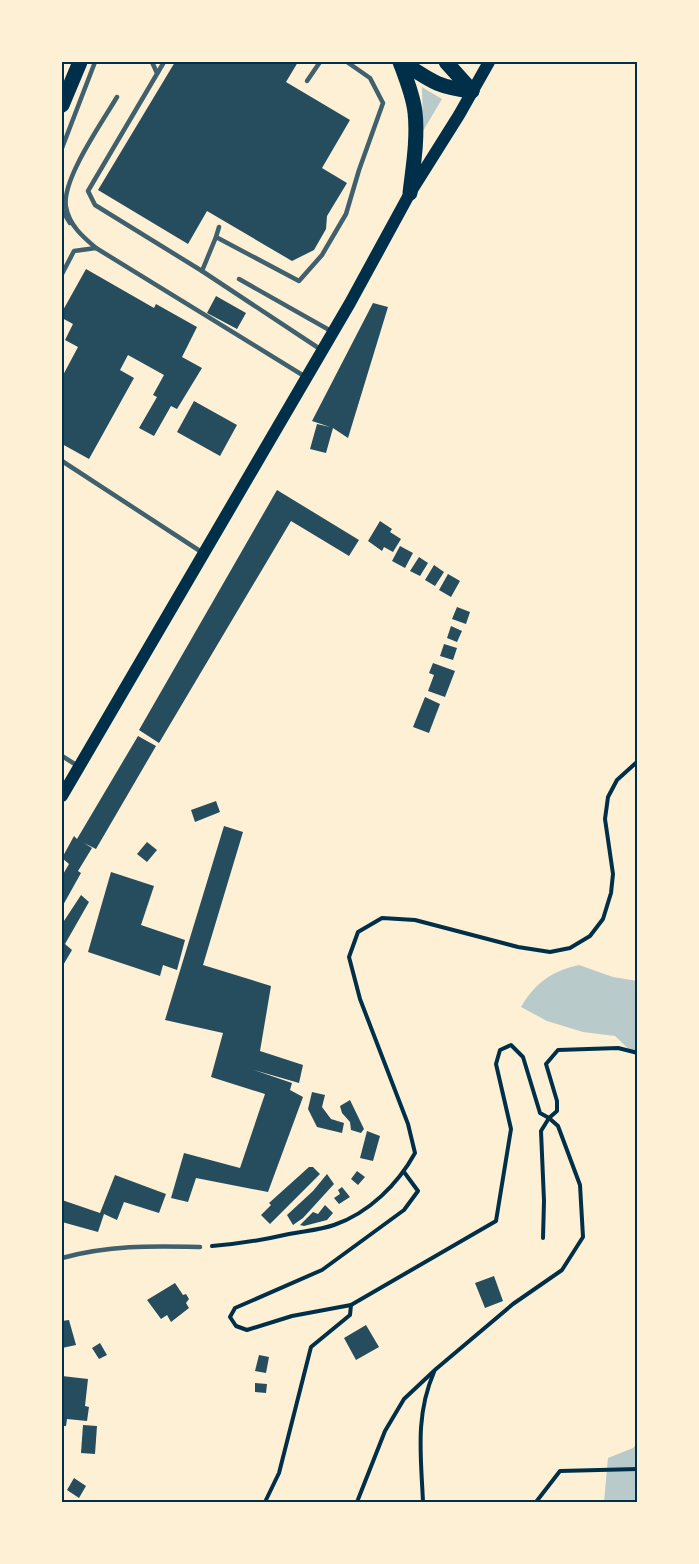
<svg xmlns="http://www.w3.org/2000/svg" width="699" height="1564" font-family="'Roboto Serif',serif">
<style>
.green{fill:#b9caca}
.building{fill:#264d5e}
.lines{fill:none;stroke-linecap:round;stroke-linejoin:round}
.path{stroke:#003049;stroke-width:4}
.service{stroke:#3f606c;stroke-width:4.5}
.secondary{stroke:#003049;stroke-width:12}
.primary{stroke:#003049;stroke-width:15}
.neatline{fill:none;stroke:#003049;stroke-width:2}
</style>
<rect width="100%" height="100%" fill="#fdf0d5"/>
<!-- green -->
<g class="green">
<path d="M422,87L442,99L423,131Z"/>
<path d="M579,965L613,977L637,981V1057L615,1036L583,1032L547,1021L521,1007C535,983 552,971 579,965Z"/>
<path d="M637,1443V1502H604L608,1458L633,1448Z"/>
</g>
<!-- building -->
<g class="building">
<path d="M175,62H298L286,82L350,120L322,168L347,183L327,216L326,229L314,250L292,261L207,211L188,244L98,190Z"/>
<path d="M86,269L154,308L156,304L197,327L182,357L202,368L177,409L171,406L154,436L139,428L157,397L153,395L164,375L128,355L120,370L134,378L89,459L62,444V377L78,347L65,340L73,324L62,318V312Z"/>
<path d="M216,296L246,313L237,329L207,313Z"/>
<path d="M373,303L388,307L348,438L333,428L326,453L310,449L317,424L330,427L312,421Z"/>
<path d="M194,401L237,425L220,456L177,432Z"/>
<path d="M277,490L359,540L349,556L291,521L159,743L139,730Z"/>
<path d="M380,521L392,529L390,532L401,539L393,552L384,547L382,551L368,541Z"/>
<path d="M400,546L413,553L405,568L392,561Z"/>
<path d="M419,557L428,563L420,576L410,571Z"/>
<path d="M434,565L444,572L435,586L425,580Z"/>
<path d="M448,574L460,581L451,597L439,590Z"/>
<path d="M457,607L470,612L466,624L452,619Z"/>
<path d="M451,626L462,631L457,642L447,638Z"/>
<path d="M444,644L457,648L453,660L440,656Z"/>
<path d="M433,663L455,671L445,697L428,691L434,675L429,673Z"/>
<path d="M425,697L440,704L429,733L413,727Z"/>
<path d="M138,736L156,746L96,849L84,843L92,848L78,871L81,873L62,907V876L69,864L62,858L74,836L77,839Z"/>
<path d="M216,801L220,812L195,822L191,810Z"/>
<path d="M224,826L243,832L203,965L271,986L260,1051L303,1065L299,1083L254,1070L292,1083L290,1090L303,1097L268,1192L196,1178L188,1202L171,1198L184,1153L240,1168L265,1094L211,1077L223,1033L165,1020Z"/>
<path d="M147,842L157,850L147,862L137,854Z"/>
<path d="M111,872L154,886L141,925L185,940L177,970L163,965L160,976L88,952Z"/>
<path d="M81,895L89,902L65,944L72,950L62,967V924Z"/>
<path d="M312,1092L325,1095L322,1107L331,1119L344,1123L342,1133L317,1127L308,1109Z"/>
<path d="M350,1100L364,1129L361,1133L351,1130L350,1122L342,1113L340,1106Z"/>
<path d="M367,1131L380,1136L373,1161L360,1158Z"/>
<path d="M309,1167H313L320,1174L270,1224L261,1215L271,1205L269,1203Z"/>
<path d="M357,1171L365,1177L358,1185L351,1179Z"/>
<path d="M327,1174L334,1184L303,1218L293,1225L287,1215L313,1191Z"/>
<path d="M115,1175L166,1194L159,1213L124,1202L117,1220L104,1214L98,1232L62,1222V1200L100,1213Z"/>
<path d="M342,1187L350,1197L339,1204L334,1198L340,1194L338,1190Z"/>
<path d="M325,1205L333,1213L327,1220L304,1226L300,1225L313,1212L318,1214Z"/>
<path d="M494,1276L503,1301L485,1308L475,1283Z"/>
<path d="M175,1283L183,1295L186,1294L189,1299L186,1303L189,1308L171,1322L167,1315L161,1319L147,1300Z"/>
<path d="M69,1320L76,1345L62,1348V1321Z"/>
<path d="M366,1325L379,1347L356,1360L344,1338Z"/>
<path d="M100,1343L107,1355L99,1359L92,1348Z"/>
<path d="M259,1355L269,1357L266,1373L255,1371Z"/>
<path d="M62,1376L88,1379L85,1406L89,1407L87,1421L67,1419L66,1426H62Z"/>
<path d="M255,1383L267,1384L266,1393L255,1392Z"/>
<path d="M83,1425L97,1426L95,1454L81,1453Z"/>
<path d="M74,1478L86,1486L79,1498L67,1490Z"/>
</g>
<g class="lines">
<!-- path -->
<g class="path">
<path d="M404,1172L418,1191L404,1210L322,1270L235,1308L230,1317L236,1326L247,1330L292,1316L351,1305L496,1221L511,1129L496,1064L500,1050L511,1045L523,1057L540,1113L549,1118L541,1131L544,1201L543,1238"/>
<path d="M212,1246C238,1244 263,1240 289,1234C304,1231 320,1230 334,1225C369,1213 398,1184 415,1153L408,1124L360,999L349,957L358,932L382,918L415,920L518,947L550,952L570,948L590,936L603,919L611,893L613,874L605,819L608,797L617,780L638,761"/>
<path d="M265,1502L279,1473L311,1347L350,1315L351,1305"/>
<path d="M357,1502L385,1431L404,1399L436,1369L513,1304L562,1270L583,1237L580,1185L558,1126L549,1118L557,1111V1101L546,1064L558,1050L618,1048L638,1053"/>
<path d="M423,1502C421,1456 415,1416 434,1372"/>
<path d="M536,1502L560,1471L638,1469"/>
</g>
<!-- service -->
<g class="service">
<path d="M152,62L157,73"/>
<path d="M164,62L88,191L95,205L202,271"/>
<path d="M307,81L320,62"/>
<path d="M117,97C103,121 61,180 66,207C69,225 83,237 96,248L304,376"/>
<path d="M62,148L95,62"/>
<path d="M62,210L70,223"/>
<path d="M219,227L216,237L299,281L322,255L346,214L359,170L383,103L370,78L347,62"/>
<path d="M216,237L202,271L320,349"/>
<path d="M62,274L74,251L96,248"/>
<path d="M239,279L331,331"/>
<path d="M62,461L203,553"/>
<path d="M62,756L78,766"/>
<path d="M62,1258C110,1245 150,1246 200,1247"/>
</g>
<!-- secondary -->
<path class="secondary" d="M62,796L350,303L410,193L459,115L489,62"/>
<!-- primary -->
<g class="primary">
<path d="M400,62C406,78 413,95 415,112C418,139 413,167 410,193"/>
<path d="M402,62C431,81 437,87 472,91"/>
<path d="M446,62L472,91"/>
<path d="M62,105L80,62"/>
</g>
</g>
<!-- border -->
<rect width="699" height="1564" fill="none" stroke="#fdf0d5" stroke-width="126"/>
<rect x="63" y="63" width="573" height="1438" class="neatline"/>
</svg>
